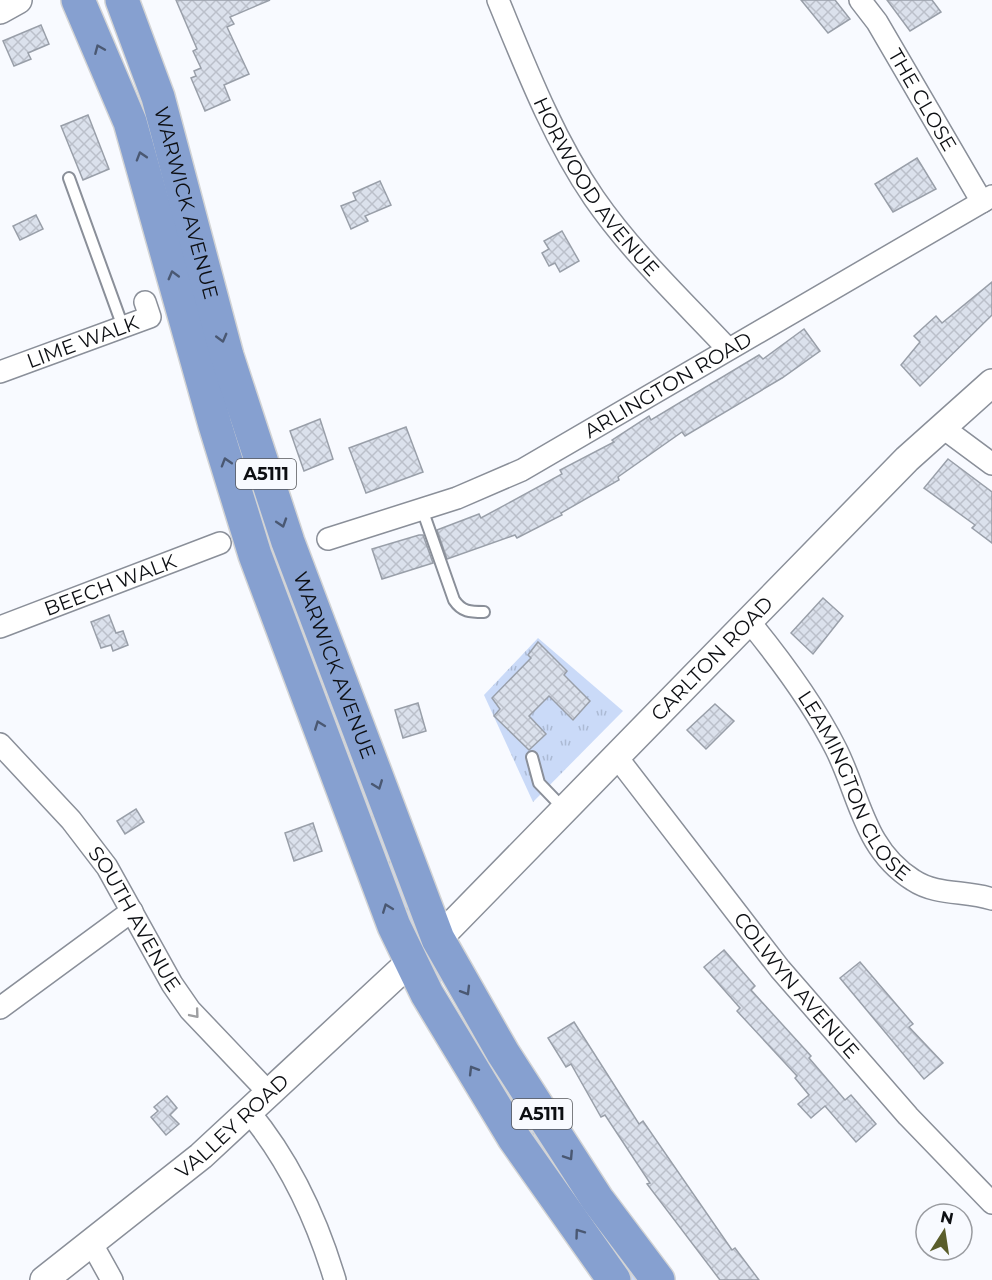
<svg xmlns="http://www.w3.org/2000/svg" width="992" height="1280" font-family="Montserrat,sans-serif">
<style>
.grass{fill:url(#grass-tufts)}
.building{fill:url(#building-cross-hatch);stroke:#999fa9;stroke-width:1.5}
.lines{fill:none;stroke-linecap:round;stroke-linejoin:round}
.service-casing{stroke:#8a8f99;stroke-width:14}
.minor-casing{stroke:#8a8f99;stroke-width:24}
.tertiary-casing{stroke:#8a8f99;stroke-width:30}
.trunk-casing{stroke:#d3d4d5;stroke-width:36}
.service{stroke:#fff;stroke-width:10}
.minor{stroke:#fff;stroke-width:21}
.tertiary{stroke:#fff;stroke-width:27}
.trunk{stroke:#86a0d0;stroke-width:33}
.oneway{stroke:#4a5872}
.oneway2{stroke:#9e9fa1}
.labels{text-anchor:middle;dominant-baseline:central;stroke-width:4.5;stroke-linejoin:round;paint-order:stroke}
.shield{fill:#f8faff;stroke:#54565a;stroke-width:1.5}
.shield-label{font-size:18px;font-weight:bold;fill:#0d0f13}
.street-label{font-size:20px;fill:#0d0f13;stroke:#f8faff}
</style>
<defs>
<pattern id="grass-tufts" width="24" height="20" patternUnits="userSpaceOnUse" patternTransform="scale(1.5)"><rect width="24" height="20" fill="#cadaf8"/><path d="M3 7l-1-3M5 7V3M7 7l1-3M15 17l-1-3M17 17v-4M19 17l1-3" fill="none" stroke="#acbad4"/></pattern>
<pattern id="building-cross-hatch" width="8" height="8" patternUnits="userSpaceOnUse" patternTransform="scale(1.5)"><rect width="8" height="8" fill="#dbe1ec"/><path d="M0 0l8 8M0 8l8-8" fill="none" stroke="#bbc0ca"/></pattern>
</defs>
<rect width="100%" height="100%" fill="#f8faff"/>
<!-- grass -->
<g class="grass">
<path d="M280,550L447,978L435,985L408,931L267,555Z"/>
<path d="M538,638L623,711L533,802L484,695Z"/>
<path d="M467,1015L644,1280H629L556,1178L457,1021Z"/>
</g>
<!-- building -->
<g class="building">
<path d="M176,0H270L230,17L234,24L227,27L249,74L224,85L230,100L205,111L191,78L196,76L194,71L201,68L193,51L197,49Z"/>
<path d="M801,0H835L850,19L828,33Z"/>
<path d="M887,0H932L941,12L910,31Z"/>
<path d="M41,25L49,44L28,53L31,59L14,66L3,41Z"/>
<path d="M88,115L109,169L83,180L61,126Z"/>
<path d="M917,158L936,189L893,212L875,184Z"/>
<path d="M380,181L391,205L365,216L368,221L351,229L341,206L356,200L353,193Z"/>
<path d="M36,215L43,229L20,240L13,226Z"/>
<path d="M562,231L579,261L560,272L555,263L549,266L542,253L549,249L544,241Z"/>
<path d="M992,282V315L920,386L901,365L920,342L914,336L936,316L942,323Z"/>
<path d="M804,329L820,351L782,378L685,436L682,432L618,477L619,480L561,513L562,515L517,538L515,535L447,559L437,530L479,514L481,518L562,474L560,470L614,442L612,440L649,416L651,420L759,355L763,359Z"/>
<path d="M320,419L333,459L304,471L290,431Z"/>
<path d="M406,427L423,472L366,493L349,448Z"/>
<path d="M948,459L992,492V543L972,528L975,525L924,488Z"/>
<path d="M419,535H423L433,563L382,579L372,549Z"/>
<path d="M823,598L843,616L813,654L791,633Z"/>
<path d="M109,615L116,633L123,631L128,645L113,651L111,645L101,648L91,622Z"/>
<path d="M538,642L567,671L564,675L590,701L573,720L549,696L529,716L546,734L529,750L494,716L500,709L492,698L531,658L528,655Z"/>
<path d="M418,703L426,731L403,738L395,710Z"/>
<path d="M715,704L734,721L706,749L687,730Z"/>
<path d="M136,809L144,822L125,834L117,821Z"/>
<path d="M313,823L322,851L294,861L285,833Z"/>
<path d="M724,950L755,986L751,990L811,1056L809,1058L845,1100L851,1095L876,1124L856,1142L825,1106L811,1118L798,1104L809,1095L795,1078L797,1076L737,1011L740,1008L704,967Z"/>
<path d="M860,962L913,1024L909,1027L943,1063L924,1079L840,978Z"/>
<path d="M574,1022L639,1124L643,1121L732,1250L735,1248L759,1280H720L647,1184L650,1183L605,1115L601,1117L571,1064L566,1067L548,1038Z"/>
<path d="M167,1096L177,1108L170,1115L179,1124L166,1135L151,1117L158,1111L154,1107Z"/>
</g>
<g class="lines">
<!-- service casing -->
<g class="service-casing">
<g id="service">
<path d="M69,178L123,327"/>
<path d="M422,509L454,600C462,612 470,612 484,612"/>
<path d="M532,757L539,783L564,809"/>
</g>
</g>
<!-- minor casing -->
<g class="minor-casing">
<g id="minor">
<path id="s1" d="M498,0C526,68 553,138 594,198C632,253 683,301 728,349"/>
<path id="s2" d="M860,0L877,22L982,202"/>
<path id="s3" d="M0,372L150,317L145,302"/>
<path d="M942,427L992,464"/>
<path id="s4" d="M328,539L457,498L522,470L992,196"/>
<path id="s5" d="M748,620C780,659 813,703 836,749C860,797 864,849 913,880C937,896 966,890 992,899"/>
<path id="s6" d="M0,627L220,543"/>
<path id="s7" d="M0,744L71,820L107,867L172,984L190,1010L269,1093"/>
<path id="s8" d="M616,756L780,969L908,1116L992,1203"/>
<path d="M0,1008L132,911"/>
<path d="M249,1112C289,1160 317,1220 335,1280"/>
<path d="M92,1244L112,1280"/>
</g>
</g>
<!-- tertiary casing -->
<g class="tertiary-casing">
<g id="tertiary">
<path d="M0,10L18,0"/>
<path id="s9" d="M438,939L907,459L992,383"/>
<path id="s10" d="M44,1280L201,1156L410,962"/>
</g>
</g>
<!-- trunk casing -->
<g class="trunk-casing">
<g id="trunk">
<path d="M78,0L130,122L215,425L255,555L394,926L427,994L514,1138L614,1280"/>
<path id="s11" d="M122,0L158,97L227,356L288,542L438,939L503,1053L597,1199L658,1280"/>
</g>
</g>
<!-- service -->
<use href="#service" class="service"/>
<!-- minor -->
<use href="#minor" class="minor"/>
<!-- tertiary -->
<use href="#tertiary" class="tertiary"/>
<!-- trunk -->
<use href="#trunk" class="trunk"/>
</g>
<!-- one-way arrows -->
<defs><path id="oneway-chevron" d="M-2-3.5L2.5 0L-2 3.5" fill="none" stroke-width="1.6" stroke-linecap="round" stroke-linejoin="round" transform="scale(1.5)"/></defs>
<g class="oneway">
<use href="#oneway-chevron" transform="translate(99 49) rotate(-113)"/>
<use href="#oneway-chevron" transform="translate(141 156) rotate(-107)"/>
<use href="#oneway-chevron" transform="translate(173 275) rotate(-105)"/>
<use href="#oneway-chevron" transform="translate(222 338) rotate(75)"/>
<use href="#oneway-chevron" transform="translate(226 462) rotate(-107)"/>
<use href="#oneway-chevron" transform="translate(282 523) rotate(72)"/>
<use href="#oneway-chevron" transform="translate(319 725) rotate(-111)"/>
<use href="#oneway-chevron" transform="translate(378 785) rotate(69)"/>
<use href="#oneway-chevron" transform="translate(387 908) rotate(-111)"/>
<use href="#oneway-chevron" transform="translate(466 991) rotate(59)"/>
<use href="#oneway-chevron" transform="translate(473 1070) rotate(-121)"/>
<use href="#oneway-chevron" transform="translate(569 1156) rotate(57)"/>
<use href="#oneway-chevron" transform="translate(579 1233) rotate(-126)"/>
</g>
<use class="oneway2" href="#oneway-chevron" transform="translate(195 1014) rotate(50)"/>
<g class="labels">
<!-- shield labels -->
<g class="shield">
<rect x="236" y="459" width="60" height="30" rx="4.5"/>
<rect x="512" y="1099" width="60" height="30" rx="4.5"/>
</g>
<g class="shield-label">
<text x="266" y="474">A5111</text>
<text x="542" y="1114">A5111</text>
</g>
<!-- street labels -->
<g class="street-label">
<text stroke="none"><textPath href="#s2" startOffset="118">THE CLOSE</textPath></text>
<text stroke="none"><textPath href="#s1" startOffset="212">HORWOOD AVENUE</textPath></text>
<text stroke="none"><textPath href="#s11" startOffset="213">WARWICK AVENUE</textPath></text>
<text stroke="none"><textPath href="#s3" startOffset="88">LIME WALK</textPath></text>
<text stroke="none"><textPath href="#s4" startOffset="375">ARLINGTON ROAD</textPath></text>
<text stroke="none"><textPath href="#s6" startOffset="118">BEECH WALK</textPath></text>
<text stroke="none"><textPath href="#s9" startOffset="392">CARLTON ROAD</textPath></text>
<text stroke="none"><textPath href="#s11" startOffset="699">WARWICK AVENUE</textPath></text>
<text stroke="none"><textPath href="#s5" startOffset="198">LEAMINGTON CLOSE</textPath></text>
<text stroke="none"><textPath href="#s7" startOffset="222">SOUTH AVENUE</textPath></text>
<text stroke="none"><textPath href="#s8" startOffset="292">COLWYN AVENUE</textPath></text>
<text stroke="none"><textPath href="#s10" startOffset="243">VALLEY ROAD</textPath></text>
</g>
</g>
<!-- north arrow -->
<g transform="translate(944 1232) rotate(12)"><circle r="28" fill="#f8faff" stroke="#9a9ca1" stroke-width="1.5"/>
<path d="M0-4.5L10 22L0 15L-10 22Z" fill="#5a5d2b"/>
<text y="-9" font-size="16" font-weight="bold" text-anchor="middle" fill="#0d0f13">N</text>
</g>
</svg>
